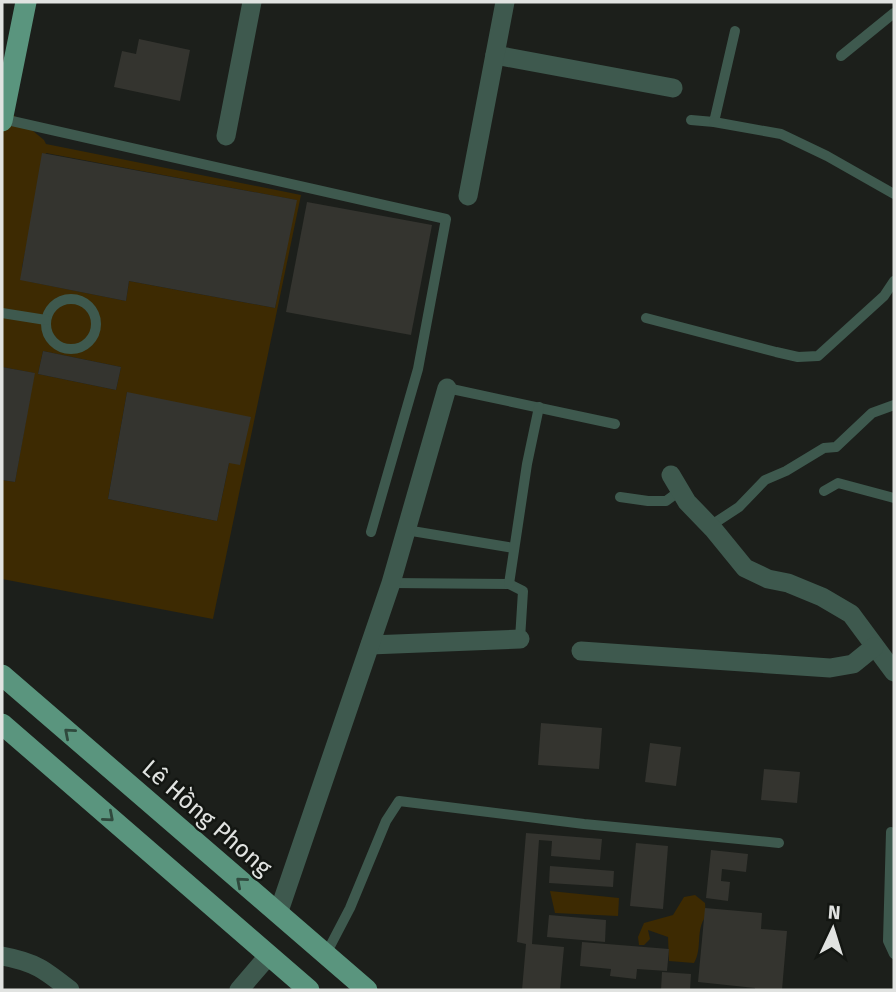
<svg xmlns="http://www.w3.org/2000/svg" width="896" height="992" font-family="'Fira Sans',sans-serif">
<style>
.green{fill:#3d2a02;fill-rule:evenodd}
.building{fill:#34342f}
.lines{fill:none;stroke-linecap:round;stroke-linejoin:round}
.lane{stroke:#3e594e;stroke-width:10}
.street{stroke:#3e594e;stroke-width:19}
.primary{stroke:#5a957e;stroke-width:21}
.oneway{stroke:#2f493d}
.labels{text-anchor:middle;dominant-baseline:central;stroke-width:5;stroke-linejoin:round;paint-order:stroke}
.street-label{font-size:24px;fill:#e1e3e1;stroke:#131612}
</style>
<rect width="100%" height="100%" fill="#1c1f1b"/>
<!-- green -->
<g class="green">
<path d="M2,112H10L44,140L46,144L301,195L213,619L2,579V480L15,482L34,373L2,367ZM46,153L296,200L275,308L129,281L126,301L31,282L22,267ZM43,351L121,367L116,390L38,374ZM127,392L229,463L217,521L108,499Z"/>
<path d="M550,891L619,898L618,916L555,913Z"/>
<path d="M695,895L705,903L706,916C695,930 703,948 694,963L669,961L668,937L648,930L650,939L644,945H639L638,937L644,923L673,915L684,897Z"/>
</g>
<!-- building -->
<g class="building">
<path d="M139,39L190,50L180,101L114,87L122,51L136,54Z"/>
<path d="M42,153L297,200L275,308L129,281L126,301L20,280Z"/>
<path d="M307,202L432,225L411,335L286,312Z"/>
<path d="M43,351L121,367L116,390L38,374Z"/>
<path d="M2,367L35,373L15,482L2,480Z"/>
<path d="M127,392L251,417L240,465L229,463L217,521L108,499Z"/>
<path d="M541,723L602,728L599,769L538,765Z"/>
<path d="M650,743L681,747L676,786L645,782Z"/>
<path d="M764,769L800,772L797,803L761,800Z"/>
<path d="M526,833L602,839L600,860L551,856L552,841L539,840L532,944L564,947L560,990H522L526,944L517,942Z"/>
<path d="M636,843L668,846L663,909L630,906Z"/>
<path d="M711,850L748,854L746,872L722,869L721,881L730,882L728,901L706,898Z"/>
<path d="M550,866L614,871L613,887L549,883Z"/>
<path d="M705,908L762,913L761,929L787,931L782,990H755V988L698,982Z"/>
<path d="M549,915L606,920L605,942L547,937Z"/>
<path d="M582,942L669,949L667,971L637,969L636,979L610,976L611,969L580,966Z"/>
<path d="M662,972L691,974L690,990H661Z"/>
</g>
<g class="lines">
<!-- lane -->
<g class="lane">
<path d="M841,56L894,13"/>
<path d="M3,119L446,219L418,369L371,532"/>
<path d="M691,120L714,122L735,31"/>
<path d="M714,122L781,134L827,156L894,194"/>
<circle cx="71" cy="324" r="25"/>
<path d="M2,313L46,320"/>
<path d="M646,318L776,352L798,357L818,356L884,296L894,281"/>
<path d="M447,388L615,424"/>
<path d="M824,491L838,483L894,498"/>
<path d="M620,497L648,501H666L681,490"/>
<path d="M710,526L739,507L765,480L786,471L824,448L836,447L872,413L894,405"/>
<path d="M406,530L514,548"/>
<path d="M391,583L509,584L523,591L520,639"/>
<path d="M509,584L527,464L539,407"/>
<path d="M891,832L888,941L894,954"/>
<path d="M326,954L350,908L386,821L399,801L584,824L779,843"/>
</g>
<!-- street -->
<g class="street">
<path d="M495,55L673,88"/>
<path d="M226,136L252,2"/>
<path d="M468,196L505,2"/>
<path d="M671,475L687,502L714,530L745,568L768,579L788,583L822,597L851,614L894,672"/>
<path d="M370,645L520,639"/>
<path d="M581,651L830,668L853,664L874,647"/>
<path d="M278,914L391,583L447,388"/>
<path d="M2,956C35,962 45,970 70,990"/>
<path d="M239,990L269,955"/>
</g>
<!-- primary -->
<g class="primary">
<path d="M2,121L26,2"/>
<path d="M2,675L367,990"/>
<path d="M2,724L309,990"/>
</g>
</g>
<!-- one-way arrows -->
<defs><path id="oneway-chevron" d="M-2-3.5L2.5 0L-2 3.5" fill="none" stroke-width="1.6" stroke-linecap="round" stroke-linejoin="round" transform="scale(1.75)"/></defs>
<g class="oneway">
<use href="#oneway-chevron" transform="translate(69 733) rotate(-139)"/>
<use href="#oneway-chevron" transform="translate(109 817) rotate(41)"/>
<use href="#oneway-chevron" transform="translate(241 882) rotate(-139)"/>
</g>
<g class="labels">
<!-- street labels -->
<g class="street-label">
<text transform="translate(207 818) rotate(41)">Lê Hồng Phong</text>
</g>
</g>
<!-- border -->
<rect width="896" height="992" fill="none" stroke="#e1e3e1" stroke-width="7"/>
<!-- north arrow -->
<g transform="translate(833 929) rotate(4)" stroke="#131612" stroke-width="5" paint-order="stroke">
<path d="M0-5L12 26L0 18L-12 26Z" fill="#e1e3e1"/>
<text y="-10" font-size="19" font-weight="bold" text-anchor="middle" fill="#e1e3e1">N</text>
</g>
</svg>
